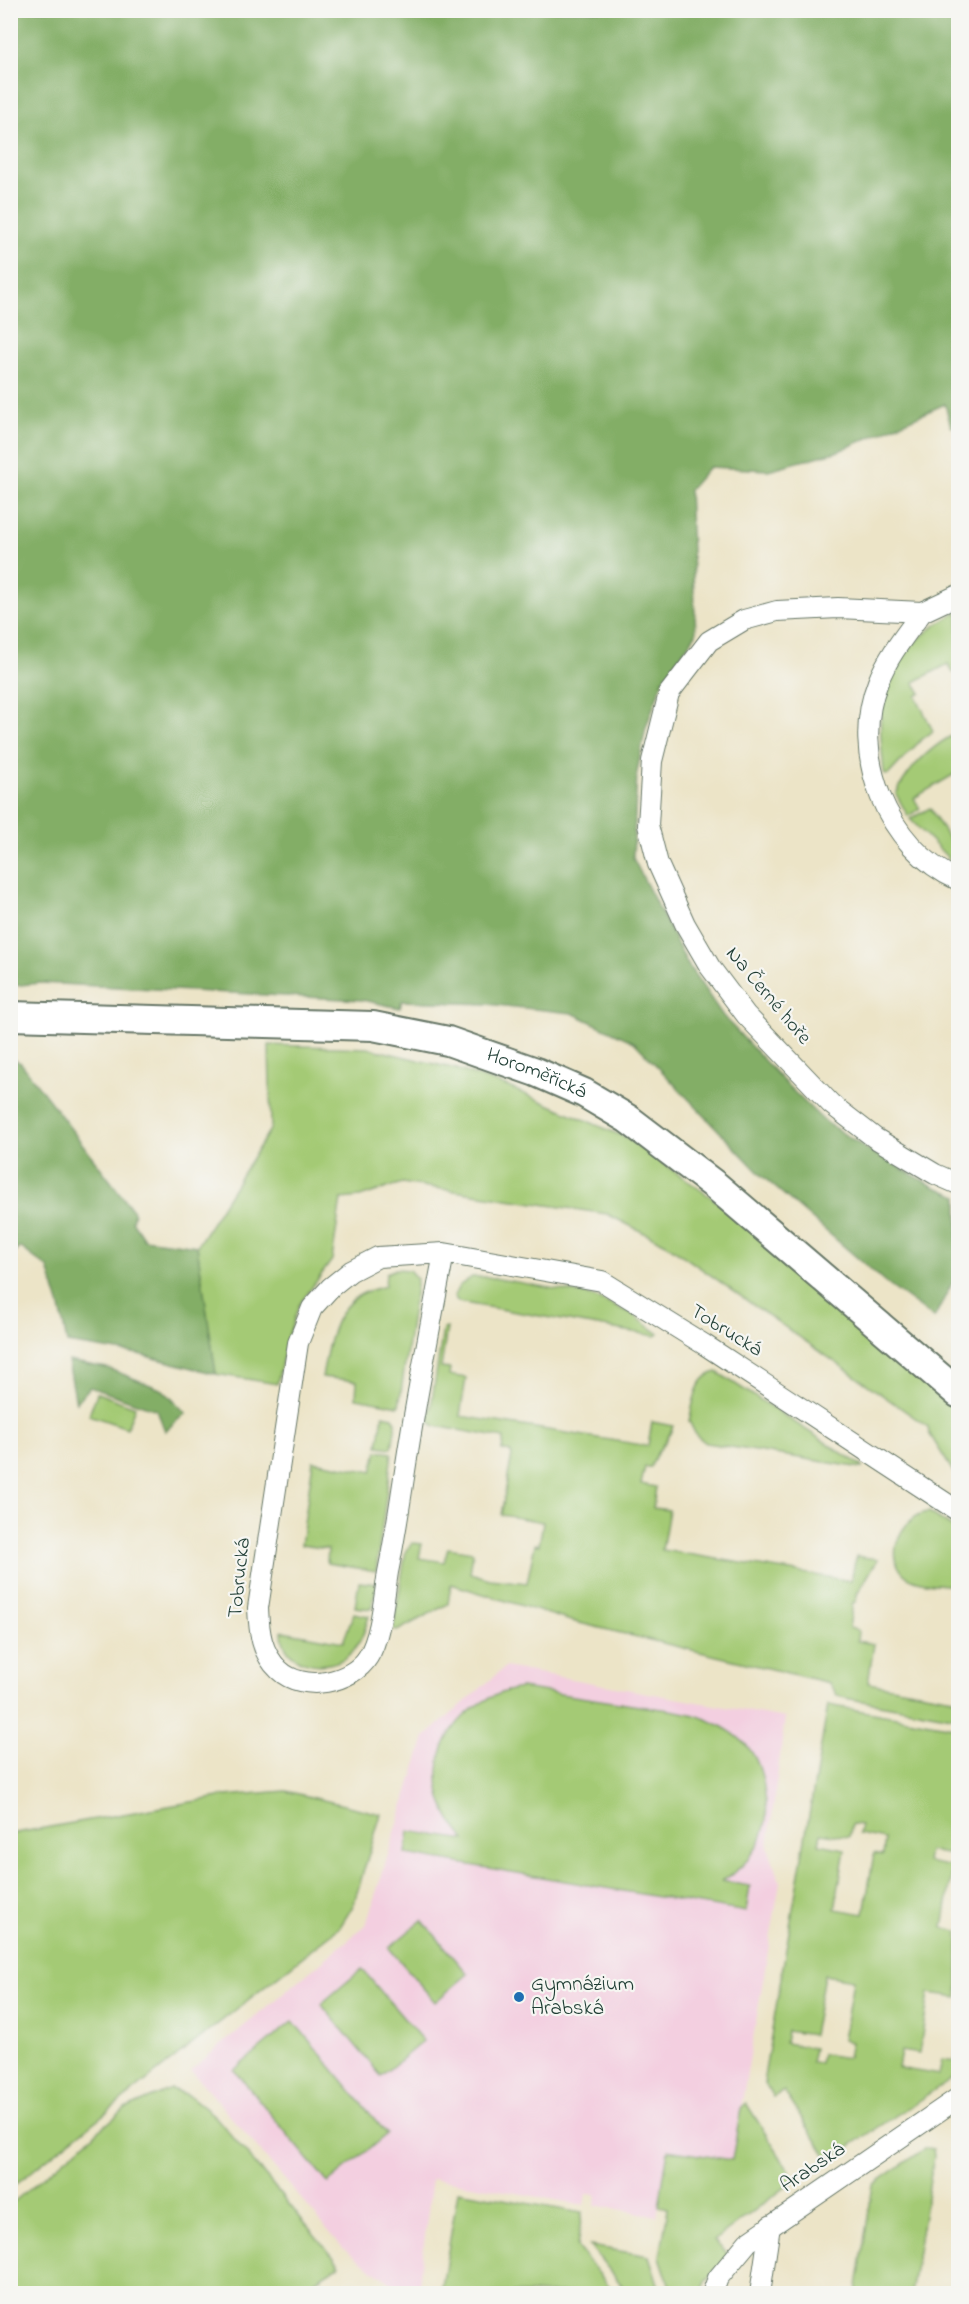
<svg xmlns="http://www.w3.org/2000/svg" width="969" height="2304" font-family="'Indie Flower',sans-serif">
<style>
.built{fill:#f3cfe0}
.green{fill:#a4ca75;stroke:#628454;stroke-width:1.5;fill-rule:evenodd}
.forest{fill:#83ae66;stroke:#51764d;stroke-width:1.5}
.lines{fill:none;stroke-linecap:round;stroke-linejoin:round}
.minor-casing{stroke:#677767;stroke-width:22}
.secondary-casing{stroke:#677767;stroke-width:32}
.minor{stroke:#fff;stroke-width:20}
.secondary{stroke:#fff;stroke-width:28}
.poi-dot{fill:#1f6fb2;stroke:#f6f6f2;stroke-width:2}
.labels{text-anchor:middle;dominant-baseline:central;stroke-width:4.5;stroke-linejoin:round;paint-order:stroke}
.street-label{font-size:21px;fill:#1f3d34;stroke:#f6f6f2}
.poi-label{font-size:21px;fill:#1f3d34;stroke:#f6f6f2;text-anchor:start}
</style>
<rect width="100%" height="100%" fill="#f6f6f2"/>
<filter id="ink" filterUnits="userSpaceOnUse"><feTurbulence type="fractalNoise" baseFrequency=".0167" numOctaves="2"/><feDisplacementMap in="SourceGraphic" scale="12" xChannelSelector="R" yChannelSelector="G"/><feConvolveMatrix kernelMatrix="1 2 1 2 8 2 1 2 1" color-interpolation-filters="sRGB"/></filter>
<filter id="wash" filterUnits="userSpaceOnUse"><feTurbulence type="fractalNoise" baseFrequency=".008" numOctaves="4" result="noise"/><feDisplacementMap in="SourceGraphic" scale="24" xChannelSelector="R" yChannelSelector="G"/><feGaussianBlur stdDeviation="1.35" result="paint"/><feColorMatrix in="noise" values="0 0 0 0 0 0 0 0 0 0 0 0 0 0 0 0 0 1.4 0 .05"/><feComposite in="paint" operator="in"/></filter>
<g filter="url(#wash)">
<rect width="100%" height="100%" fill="#ece4c7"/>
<!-- built -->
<path class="built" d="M505,1667L785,1718L768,1847L780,1882L732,2160L668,2150L657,2216L595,2205L596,2195L586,2194L584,2205L432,2178L418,2293H405L343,2248L191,2070L366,1925L425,1737Z"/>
<!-- green -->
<g class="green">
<path d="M958,612V672L953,673L948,664L914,682L921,693L916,696L933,731L920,741L889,774L884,775C883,755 879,734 881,715C884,666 917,633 958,612Z"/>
<path d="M958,732V772L914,798L920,809L908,816L896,794C909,767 932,746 958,732Z"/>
<path d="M930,808L954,848V864L910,819Z"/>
<path d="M269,1045L368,1048L456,1069L506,1086L627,1138L729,1210L958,1408V1498L957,1478L929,1433L928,1427L666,1244L607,1214L402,1183L360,1197L341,1199L332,1260L299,1305L286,1342L277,1384L216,1374L197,1246L271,1128Z"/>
<path d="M396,1269L409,1270L417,1279L399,1406L356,1398L357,1381L322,1377C327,1350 332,1312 358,1296C365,1291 376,1289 385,1286L386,1273Z"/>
<path d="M472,1277H488L589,1295L632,1314L659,1334L656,1336L458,1302L454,1296L459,1286Z"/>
<path d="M447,1328L441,1368L450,1369L449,1375L466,1378L460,1416L648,1446L652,1422L673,1426C668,1443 656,1448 651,1467H645L641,1484L656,1487L653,1508L669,1510L662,1550L851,1581L856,1556L878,1559L857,1594L856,1602H853L849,1628L858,1630L857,1641L874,1644L868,1683L958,1699V1718L845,1698L837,1695L829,1683L571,1621L451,1584L448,1604L397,1631L393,1630L406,1550L413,1543L422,1544L419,1558L444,1562L448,1548L473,1552L470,1573L490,1579L527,1583L535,1544L539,1545L543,1522L501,1515L512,1455L510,1452L502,1450L504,1438L435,1426L429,1420L443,1329Z"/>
<path d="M717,1372L862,1466V1468L706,1443L696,1435L689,1421C694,1402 695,1376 717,1372Z"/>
<path d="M97,1393L135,1407L127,1428L89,1415Z"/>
<path d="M383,1415L393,1417L396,1422L392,1448L378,1446Z"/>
<path d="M377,1451L392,1453L376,1571L327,1563L328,1549L301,1545L313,1461L372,1472Z"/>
<path d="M929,1512L958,1531V1586C943,1584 915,1585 904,1574C883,1554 904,1514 929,1512Z"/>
<path d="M359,1582L377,1584L371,1609L355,1607Z"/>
<path d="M354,1613L369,1616C365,1630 361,1643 350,1654C328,1674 281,1666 282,1631L343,1642Z"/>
<path d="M521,1688C560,1694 600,1700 639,1706C658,1709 679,1710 698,1716C715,1722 735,1732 748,1747C761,1763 764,1783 766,1802C770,1837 750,1864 722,1881L750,1886L746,1912L406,1854L409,1831L465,1840C458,1830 449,1821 445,1809C420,1751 464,1697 521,1688Z"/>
<path d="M828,1705L958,1728V1856L929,1851L927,1862L953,1867L943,1928L958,1931V1997L929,1993L919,2054L901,2051L898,2068L939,2075L942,2059L955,2061L958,2039V2079L954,2077L829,2160L784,2091L773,2097L765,2084L764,2077ZM852,1824L861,1825L859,1834L885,1839L883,1855L874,1853L864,1914L835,1909L845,1849L819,1844L821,1833L849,1837ZM824,1975L853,1980L843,2040L851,2042L848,2058L822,2054L820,2063L811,2062L814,2048L785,2043L787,2031L813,2035Z"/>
<path d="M286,1791L381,1814L353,1906L340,1927L11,2188V1834L225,1796Z"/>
<path d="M422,1920L468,1974L435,2002L389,1948Z"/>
<path d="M362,1969L423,2041L381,2076L321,2004Z"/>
<path d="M293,2021L387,2134L328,2183L234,2070Z"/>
<path d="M171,2089L190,2096L215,2116L340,2265L308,2285L264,2293H11V2204L125,2109Z"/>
<path d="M746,2103L795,2180L714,2241L729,2255L707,2280L701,2293H672L660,2257L668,2208L659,2206L668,2150L732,2160L741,2108Z"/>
<path d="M926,2148L933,2149L934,2156L911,2293H856L873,2185Z"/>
<path d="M458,2191L582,2213L577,2247L615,2293H441Z"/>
<path d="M590,2246L649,2256L661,2293H628Z"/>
</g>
<!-- forest -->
<g class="forest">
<path d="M11,10L958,11V426L951,427L945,404L839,451L768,470L709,467L689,490L696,634L663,680L646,727L637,772L633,858L688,965L723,1016L786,1084L824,1121L871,1152L935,1187L958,1196V1272L934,1318L890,1286L762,1176L634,1042L572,1013L487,1004L402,1001L400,1008L362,1000L40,983L11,986Z"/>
<path d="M11,1058L21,1063L134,1212L132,1221L144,1239L197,1246L216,1374L138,1354L67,1343L60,1307L48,1268L20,1247L11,1256Z"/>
<path d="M68,1361L107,1368L163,1390L186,1413L165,1431L157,1410L90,1387L76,1403Z"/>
</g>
</g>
<g filter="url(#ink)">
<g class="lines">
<!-- minor casing -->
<g class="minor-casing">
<g id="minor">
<path d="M958,595L922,612L838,608L777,611L744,620L709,641L669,693L652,761L648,825L658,864L685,924L710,967L746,1015L831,1104L875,1138L935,1174L958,1184"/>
<path d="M922,612C906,634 888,656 878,682C849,755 887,848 958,880"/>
<path d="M444,1253C434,1306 424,1358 415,1410C405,1464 399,1519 388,1572C384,1596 381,1637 368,1657C352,1683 303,1693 279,1670C261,1653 259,1631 258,1608L298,1343L312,1308L331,1287L351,1271L378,1257L444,1253L602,1281L705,1345L958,1511"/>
<path d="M712,2294L718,2278L748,2242L958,2098"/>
<path d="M760,2294L770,2226"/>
</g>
</g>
<!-- secondary casing -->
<g class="secondary-casing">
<g id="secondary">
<path id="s1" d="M10,1016L373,1026L448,1041L536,1072L584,1093L628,1119L716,1186L958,1393"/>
</g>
</g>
<!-- minor -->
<use href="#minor" class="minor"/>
<!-- secondary -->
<use href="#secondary" class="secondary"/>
</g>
</g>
<!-- markers -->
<circle class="poi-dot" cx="519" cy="1997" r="6"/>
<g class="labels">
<!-- street labels -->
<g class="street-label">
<text transform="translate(768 996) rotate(50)">Na Černé hoře</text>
<text stroke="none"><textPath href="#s1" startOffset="534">Horoměřická</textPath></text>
<text transform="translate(726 1331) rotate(32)">Tobrucká</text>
<text transform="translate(240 1578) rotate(-84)">Tobrucká</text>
<text transform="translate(813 2168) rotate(-34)">Arabská</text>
</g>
<!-- poi labels -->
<g class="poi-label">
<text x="531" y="1985">Gymnázium<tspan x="531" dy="24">Arabská</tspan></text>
</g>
</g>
<!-- margin -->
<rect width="969" height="2304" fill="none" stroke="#f6f6f2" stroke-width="36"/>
</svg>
